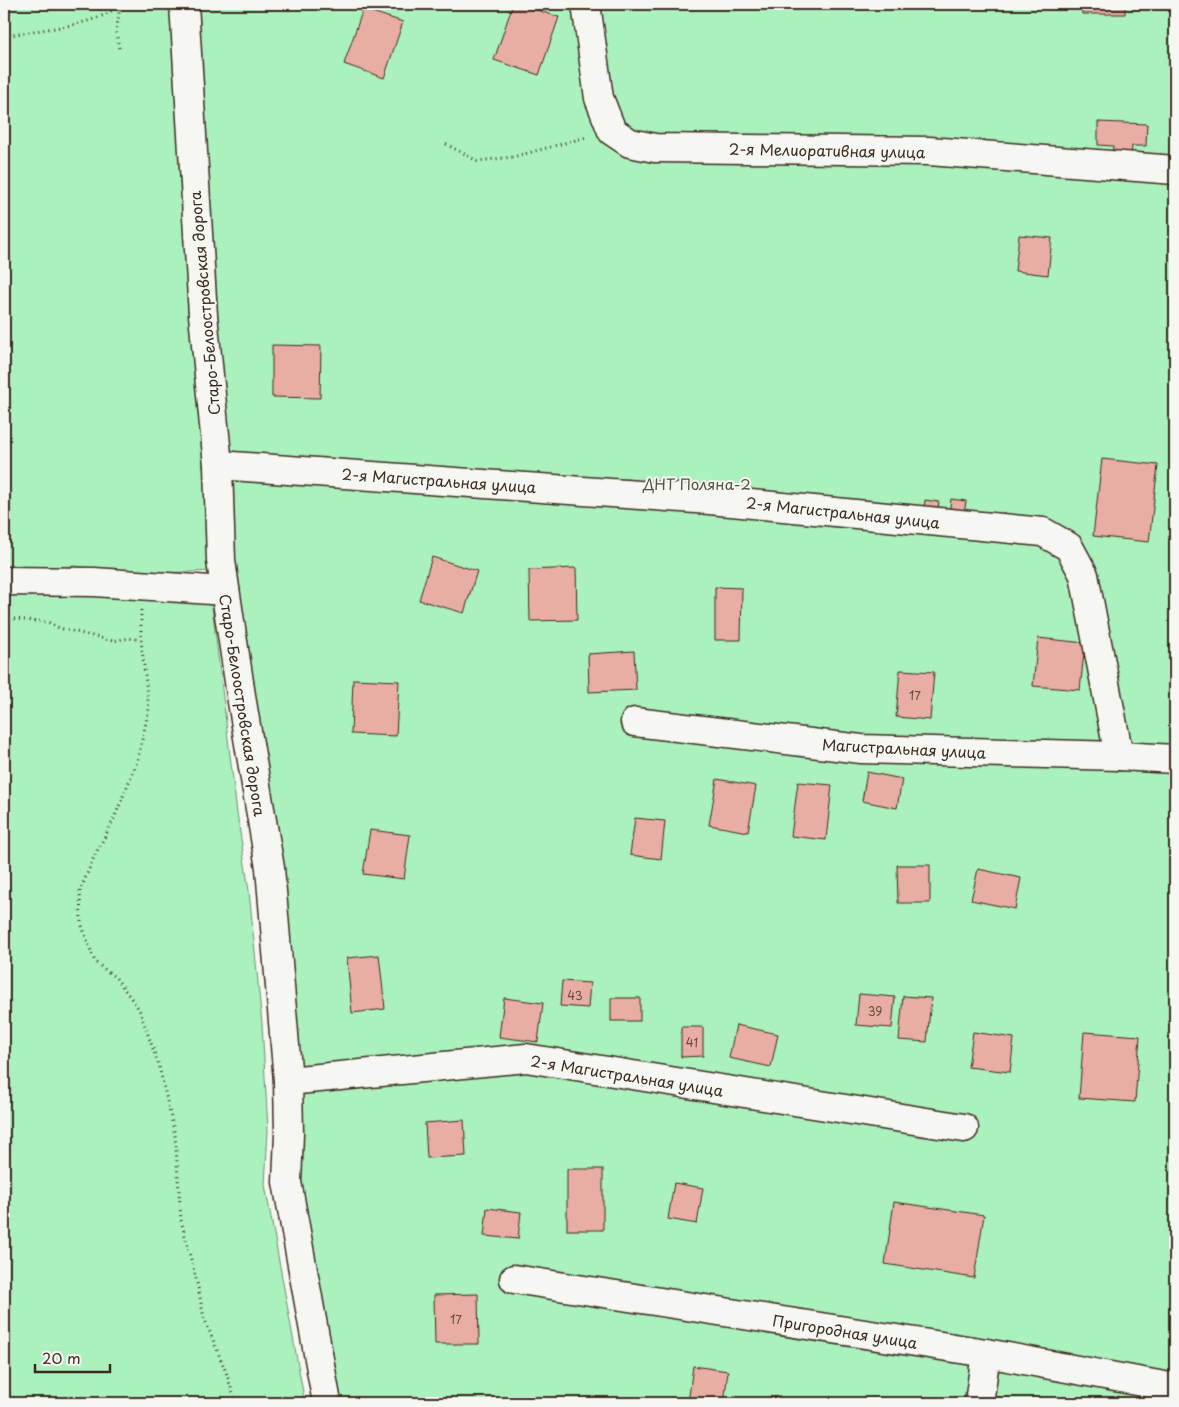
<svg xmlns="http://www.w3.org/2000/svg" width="1179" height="1407" font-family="'Playpen Sans',sans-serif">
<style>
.green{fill:#aaf1be;stroke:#728e6e}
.building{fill:#e8aea4;stroke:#3b2a1e}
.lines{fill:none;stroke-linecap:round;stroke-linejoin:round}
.minor-casing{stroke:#3b2a1e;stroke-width:31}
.path{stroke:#3b2a1e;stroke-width:3;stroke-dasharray:1 4;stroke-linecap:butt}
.minor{stroke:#f6f6f2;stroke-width:28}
.labels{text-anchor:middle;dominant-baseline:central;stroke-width:4;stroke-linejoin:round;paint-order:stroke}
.number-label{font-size:12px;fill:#664b40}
.street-label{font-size:15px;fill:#3b2a1e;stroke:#f6f6f2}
.park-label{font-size:15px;fill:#51523e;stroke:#f6f6f2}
</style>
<rect width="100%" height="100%" fill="#f6f6f2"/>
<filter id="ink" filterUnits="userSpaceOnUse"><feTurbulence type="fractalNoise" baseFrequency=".02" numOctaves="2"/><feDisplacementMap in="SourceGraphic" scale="10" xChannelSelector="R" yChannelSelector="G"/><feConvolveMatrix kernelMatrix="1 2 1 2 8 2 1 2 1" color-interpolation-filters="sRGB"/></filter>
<g filter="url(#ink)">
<!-- green -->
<g class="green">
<path d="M4,4H1175V1403H327L289,1096L216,571L155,573L123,571L76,566L29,568L4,566Z"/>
<path d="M4,587L211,598L237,813L249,891L262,1024L268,1130L265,1185L305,1403H4Z"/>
</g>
<!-- building -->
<g class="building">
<path d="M513,4H518L559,17L539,75L494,60Z"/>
<path d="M1081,4H1125V14H1082Z"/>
<path d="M363,9L403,22L384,78L344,64Z"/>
<path d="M1098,122L1147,124L1146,146H1132L1131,160L1112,159L1113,146L1098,145Z"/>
<path d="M1019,235L1052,238L1048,275L1015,271Z"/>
<path d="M272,345L321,346L320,398L272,397Z"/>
<path d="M1102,459L1158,465L1149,542L1093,536Z"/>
<path d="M951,499L966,501L962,529L922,524L925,500L939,502L937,513L949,514Z"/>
<path d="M432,557L477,571L464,613L419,600Z"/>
<path d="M576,568L577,620L530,621L529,570Z"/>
<path d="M715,587L742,588L741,640H715Z"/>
<path d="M1038,638L1085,643L1080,690L1033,686Z"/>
<path d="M634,651L636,690L589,692L588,654Z"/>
<path d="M900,670L934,672L930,720L896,717Z"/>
<path d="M353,679L399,681L396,736L351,734Z"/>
<path d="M867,772L902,779L897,808L862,801Z"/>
<path d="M717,779L756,786L748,832L709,825Z"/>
<path d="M798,782L832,785L826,840L791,836Z"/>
<path d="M635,818L665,821L661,859L630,855Z"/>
<path d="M370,830L410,835L404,879L363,874Z"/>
<path d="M897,865H930V903H898Z"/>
<path d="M978,869L1021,878L1015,909L971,900Z"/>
<path d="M379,955L385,1009L352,1013L347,958Z"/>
<path d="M562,981L590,983L588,1008L560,1006Z"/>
<path d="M859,994L895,997L892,1028L856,1025Z"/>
<path d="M903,996L931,998L927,1042L899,1040Z"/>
<path d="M504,998L543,1003L538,1042L499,1037Z"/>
<rect x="611" y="998" width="29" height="23"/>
<path d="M736,1025L778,1034L771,1067L729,1058Z"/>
<path d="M681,1027H703V1056L681,1057Z"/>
<path d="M973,1032L1014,1038L1010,1072L968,1067Z"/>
<path d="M1084,1032L1140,1036L1135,1102L1079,1098Z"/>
<path d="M464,1120L466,1156L427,1158L425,1123Z"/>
<rect x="567" y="1169" width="36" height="61"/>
<path d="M674,1183L703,1188L697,1224L668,1219Z"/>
<path d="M894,1202L984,1215L974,1278L885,1264Z"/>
<path d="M487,1208L521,1212L518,1239L484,1236Z"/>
<path d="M478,1294L479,1344H435L434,1295Z"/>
<path d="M693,1366L728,1371L724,1403H688Z"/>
</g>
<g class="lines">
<!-- minor casing -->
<g class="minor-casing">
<g id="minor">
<path d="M184,4L203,315L218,465L221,561L242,702L270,868L288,1081L289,1134L287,1182L327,1403"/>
<path d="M586,4L599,98L612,131L630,143L655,148L929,151L1175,170"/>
<path d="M218,465L710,500L1043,532L1069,547L1084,575L1119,756"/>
<path d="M4,581L94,582L225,591"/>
<path d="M635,722L861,749L1119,756L1175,759"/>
<path d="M288,1081L526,1058L964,1128"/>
<path d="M514,1279L986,1353L1175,1388"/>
<path d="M979,1403L986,1353"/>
</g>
</g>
<!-- path -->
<g class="path">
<path d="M4,37C40,27 93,29 121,4"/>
<path d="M119,48L116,32L120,6"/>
<path d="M4,89V90"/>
<path d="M446,144L477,161L513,157L587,137"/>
<path d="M4,370L8,399L4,407"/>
<path d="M141,610V640L149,709L137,762L113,821L94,857L80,891L81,923L95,962L116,978L139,1009L159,1066L175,1135L181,1220L198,1287L204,1318L226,1372L236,1403"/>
<path d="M4,618L48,622L59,628L113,641L129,638L141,640"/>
</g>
<!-- minor -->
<use href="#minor" class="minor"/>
</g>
</g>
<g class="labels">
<!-- number labels -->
<g class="number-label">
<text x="915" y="695">17</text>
<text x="575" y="995">43</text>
<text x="875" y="1011">39</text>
<text x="692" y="1042">41</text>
<text x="456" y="1319">17</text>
</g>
<!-- street labels -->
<g class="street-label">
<text transform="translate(827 150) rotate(1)">2-я Мелиоративная улица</text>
<text transform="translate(204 303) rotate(-95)">Старо-Белоостровская дорога</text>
<text transform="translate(439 480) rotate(4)">2-я Магистральная улица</text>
<text transform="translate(843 512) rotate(6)">2-я Магистральная улица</text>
<text transform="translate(243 705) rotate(81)">Старо-Белоостровская дорога</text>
<text transform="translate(904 748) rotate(3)">Магистральная улица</text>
<text transform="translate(627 1075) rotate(9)">2-я Магистральная улица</text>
<text transform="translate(845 1331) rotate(9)">Пригородная улица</text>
</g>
<!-- park labels -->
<g class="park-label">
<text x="697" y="483">ДНТ Поляна-2</text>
</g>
</g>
<!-- margin -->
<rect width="1179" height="1407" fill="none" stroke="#f6f6f2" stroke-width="20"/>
<rect x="10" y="10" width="1159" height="1387" fill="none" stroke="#3b2a1e" stroke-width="2" filter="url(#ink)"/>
<!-- scale -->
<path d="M35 1364v8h75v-8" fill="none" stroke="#3b2a1e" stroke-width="2.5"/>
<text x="42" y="1364" font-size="15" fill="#3b2a1e" stroke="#f6f6f2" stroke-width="4" paint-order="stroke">20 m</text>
</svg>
